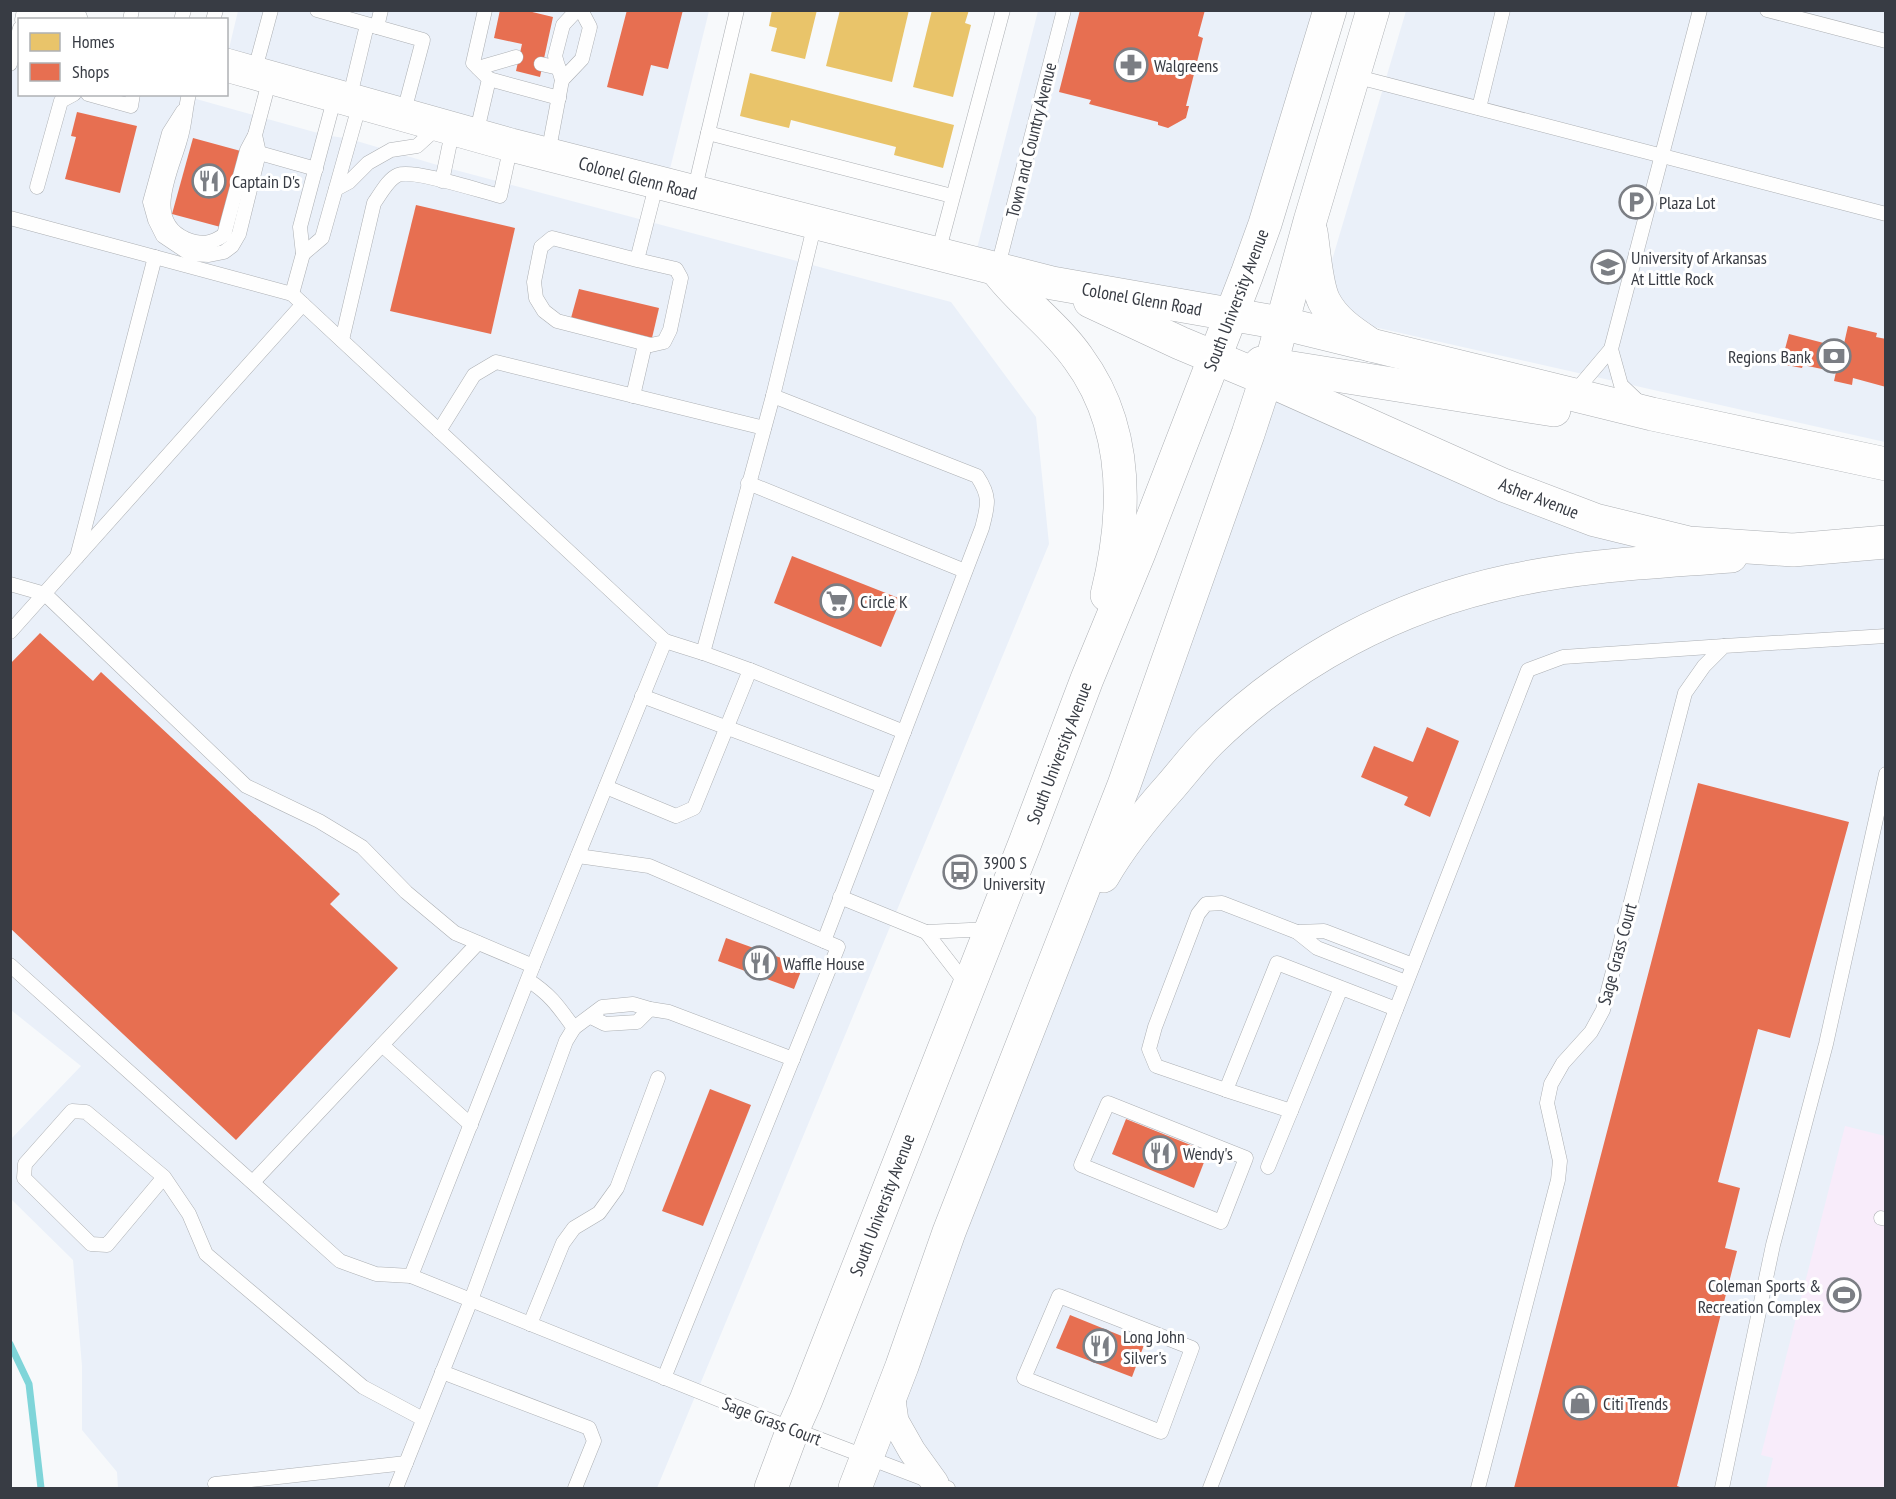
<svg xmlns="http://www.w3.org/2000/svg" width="1896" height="1499" font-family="'PT Sans Narrow',sans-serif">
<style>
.built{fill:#eaf0f9}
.green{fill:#f8ecfa}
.homes{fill:#e9c46a}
.shops{fill:#e76f51}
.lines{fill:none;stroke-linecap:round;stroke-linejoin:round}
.stream{stroke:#7fd5d9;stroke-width:7}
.service-casing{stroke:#acafb3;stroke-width:15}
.minor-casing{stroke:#acafb3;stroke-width:28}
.secondary-casing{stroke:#acafb3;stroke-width:34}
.primary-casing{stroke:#acafb3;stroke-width:34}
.service{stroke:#fefefe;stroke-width:14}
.minor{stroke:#fefefe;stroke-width:27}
.secondary{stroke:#fefefe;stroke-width:33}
.primary{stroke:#fefefe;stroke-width:33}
.labels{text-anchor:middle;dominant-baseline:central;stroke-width:6;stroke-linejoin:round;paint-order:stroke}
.poi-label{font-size:18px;fill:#383c44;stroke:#fff;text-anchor:start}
.street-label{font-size:18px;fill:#383c44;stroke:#fff}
</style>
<rect width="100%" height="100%" fill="#f7f9fb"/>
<!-- built -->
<g class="built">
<path d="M238,11H709L666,185L227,57Z"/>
<path d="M1038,11H1329L1232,314L973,264Z"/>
<path d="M1406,11H1885V442L1316,314Z"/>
<path d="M10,41L19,44L20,94L182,95L325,135L350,139L444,167L951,302L1036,417L1049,544L657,1488H118L117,1472L82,1430V1366L73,1260L11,1199V1139L81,1066L11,1010Z"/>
<path d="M1266,379L1646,533L1885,540V1488H847Z"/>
</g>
<!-- green -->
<path class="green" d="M1845,1126L1885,1136V1488H1766L1773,1458L1761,1455Z"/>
<!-- homes -->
<g class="homes">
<path d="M772,10H817L805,59L771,51L777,28L769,26Z"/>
<path d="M840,10H909L892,82L826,66Z"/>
<path d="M932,10H969L965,23L971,25L953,97L913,87Z"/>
<path d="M750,73L954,125L943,168L894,155L896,147L791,120L789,128L740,116Z"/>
</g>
<!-- shops -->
<g class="shops">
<path d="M500,10H524L553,17L540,77L516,71L522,44L494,38Z"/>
<path d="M627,10H683L668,69L651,65L643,96L607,87Z"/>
<path d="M1080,10H1205L1198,36L1203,38L1186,106H1189L1186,118L1168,128L1158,125V122L1089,104L1091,100L1059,92Z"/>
<path d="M77,112L137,126L120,193L65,179L76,137L71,136Z"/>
<path d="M193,138L248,153L228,229L172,214Z"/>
<path d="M416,205L515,228L491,334L390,311Z"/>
<path d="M579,289L659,308L652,338L571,318Z"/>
<path d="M1848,326L1877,333L1876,337L1886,339V387L1853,378L1852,385L1834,381L1836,372L1803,365L1802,368L1781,364L1789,334L1843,348Z"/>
<path d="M792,556L901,599L881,647L774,603Z"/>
<path d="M40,633L93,681L101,672L340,894L330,904L398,968L236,1140L10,928V664Z"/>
<path d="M1427,727L1459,741L1430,817L1404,805L1408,797L1361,777L1374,746L1413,762Z"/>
<path d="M1698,783L1849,822L1790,1038L1758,1029L1718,1182L1740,1188L1725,1248L1737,1251L1677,1486L1683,1488H1514Z"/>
<path d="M726,938L803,966L794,989L718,961Z"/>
<path d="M710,1089L751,1105L703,1226L662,1211Z"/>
<path d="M1126,1119L1208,1152L1194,1188L1112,1154Z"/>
<path d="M1070,1315L1144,1345L1132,1377L1056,1348Z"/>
</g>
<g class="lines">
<!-- stream -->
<path class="stream" d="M10,1344L29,1384L41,1488"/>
<!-- service casing -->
<g class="service-casing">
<g id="service">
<path d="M317,10L423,40L403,115"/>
<path d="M1767,10L1886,41"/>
<path d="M22,20L24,10"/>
<path d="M130,20L132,10"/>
<path d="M181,20L184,10"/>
<path d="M213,20L216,10"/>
<path d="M377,27L381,10"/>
<path d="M10,64L20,28"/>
<path d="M541,64L559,68"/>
<path d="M478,68L516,57"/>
<path d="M254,73L271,10"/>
<path d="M1354,76L1886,214"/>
<path d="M489,79L559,98"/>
<path d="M562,80L582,59L590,27L581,10"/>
<path d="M88,94L131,106L133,94"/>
<path d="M189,94C185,109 185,125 180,140C172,170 144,221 186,239C201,245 211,244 224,235L247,150L255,135L270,78"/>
<path d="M349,100L367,25"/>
<path d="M1479,108L1503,10"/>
<path d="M183,111L169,133L150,202L155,220L163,236L190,254L209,255L224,252L232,246L239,234L259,153L255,135"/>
<path d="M708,133L952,196"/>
<path d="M476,135L489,79L473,63L485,10"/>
<path d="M252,151L316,169"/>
<path d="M548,154L562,80L555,56L563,25L577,10"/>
<path d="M442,181L453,128"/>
<path d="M37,187L61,101L74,94"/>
<path d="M336,189L349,182L368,163L391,150L417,146L439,126"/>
<path d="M694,192L737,10"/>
<path d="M10,218L292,294L665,641L533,966L411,1276L376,1274L340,1261L10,965"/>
<path d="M938,253L1003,10"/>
<path d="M303,254L322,238L360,103"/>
<path d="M637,260L676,269L681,278L670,330L664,342L651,345L557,321L544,311L536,298L534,282L541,247L552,238L637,260L657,182"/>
<path d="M997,270L1064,10"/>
<path d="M292,294L303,254L300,227L335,96"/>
<path d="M342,340L374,203C380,195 388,179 398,175C414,169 480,191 500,196L511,145"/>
<path d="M1611,349L1621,385L1640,403"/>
<path d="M1573,394L1611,349L1700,10"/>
<path d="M633,396L645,344"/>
<path d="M773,396L977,476C991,497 988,505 982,528L824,941"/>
<path d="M439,431L474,375L496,362L764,428"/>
<path d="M748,483L965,571"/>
<path d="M77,557L155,257"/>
<path d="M10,584L45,594L246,786L319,821L362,847L406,892L455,933L533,966"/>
<path d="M10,632L303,304"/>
<path d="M665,641L703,653L773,396L815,223"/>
<path d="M703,653L750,670L904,732"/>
<path d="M642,696L883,786"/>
<path d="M606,787L676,816L694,808L750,670"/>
<path d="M578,856L649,866L838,947L664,1378"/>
<path d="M840,897L926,932"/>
<path d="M1297,932L1324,931L1413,965"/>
<path d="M528,980C551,995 558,1006 574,1028"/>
<path d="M967,985L926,932L991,929"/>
<path d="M1341,988L1291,1111L1226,1090L1277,963L1396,1009"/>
<path d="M591,1017L605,1024L637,1022L650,1009"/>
<path d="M382,1045L471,1125"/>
<path d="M1226,1090L1156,1066L1149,1049L1155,1027L1198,914L1206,904L1222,903L1297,932L1317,948L1406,982"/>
<path d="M1108,1103L1246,1158L1221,1222L1081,1165Z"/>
<path d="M1268,1167L1291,1111"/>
<path d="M164,1177L107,1245L91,1244L24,1178L25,1164L72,1111L86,1112L164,1177L189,1214L206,1254L363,1387L423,1419"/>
<path d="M253,1182L478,943"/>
<path d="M1881,1218L1886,1219"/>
<path d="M411,1276L772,1421L948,1488"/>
<path d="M1059,1296L1192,1348L1161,1432L1024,1378Z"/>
<path d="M530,1324L563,1243L574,1228L599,1213L617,1188L658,1078"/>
<path d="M442,1372L589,1428L594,1441L575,1488"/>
<path d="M215,1484L406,1463"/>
<path d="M396,1488L471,1300L566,1041L574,1028L602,1007L633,1004L650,1009L669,1012L793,1059"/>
<path d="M1210,1488L1528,670L1563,657L1724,646"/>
<path d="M1478,1488L1558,1180L1560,1161L1547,1103L1551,1084L1563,1063L1591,1032L1603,1010L1685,693L1704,666L1724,646L1886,636"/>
<path d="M1722,1488L1773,1245L1826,1044L1886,774"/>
</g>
</g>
<!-- minor casing -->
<g class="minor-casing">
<path id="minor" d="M891,1393L895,1421L912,1451L935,1483"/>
</g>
<!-- secondary casing -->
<g class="secondary-casing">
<g id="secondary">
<path d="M1311,232C1314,250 1316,285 1324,301C1334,321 1353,333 1371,345"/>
<path d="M997,270C1021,302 1055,325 1078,358C1129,427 1127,515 1107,595"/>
<path d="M1103,876C1122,843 1146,814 1171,786C1184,771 1196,755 1210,741C1293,660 1397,605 1510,581C1583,565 1657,562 1731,556"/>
<path d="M771,1488L793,1429L806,1400L1025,843L1087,679L1139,553L1247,274L1265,224L1330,10"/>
<path d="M855,1488L902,1366L949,1232L1124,785L1248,434L1271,364L1310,221L1373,10"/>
</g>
</g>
<!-- primary casing -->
<g class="primary-casing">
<g id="primary">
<path d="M43,10L71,20"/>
<path d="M226,65L511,145L1052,283L1281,323L1652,414L1886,464"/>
<path d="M1090,301L1180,343L1266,379L1503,485L1595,520L1689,543L1793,550L1886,542"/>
<path d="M1261,363L1554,410"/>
</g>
</g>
<!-- service -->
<use href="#service" class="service"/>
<!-- minor -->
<use href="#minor" class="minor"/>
<!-- secondary -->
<use href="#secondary" class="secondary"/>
<!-- primary -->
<use href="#primary" class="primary"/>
</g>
<!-- icons -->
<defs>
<g id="pharmacy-ring" transform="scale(1.725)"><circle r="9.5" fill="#fff" stroke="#7b7e84" stroke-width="1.5"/><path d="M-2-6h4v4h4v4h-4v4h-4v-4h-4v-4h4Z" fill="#7b7e84"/></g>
<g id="restaurant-ring" transform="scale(1.725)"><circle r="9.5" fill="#fff" stroke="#7b7e84" stroke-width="1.5"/><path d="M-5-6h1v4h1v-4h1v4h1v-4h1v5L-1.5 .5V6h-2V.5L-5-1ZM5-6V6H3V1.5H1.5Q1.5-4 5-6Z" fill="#7b7e84"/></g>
<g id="parking-ring" transform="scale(1.725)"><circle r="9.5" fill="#fff" stroke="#7b7e84" stroke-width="1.5"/><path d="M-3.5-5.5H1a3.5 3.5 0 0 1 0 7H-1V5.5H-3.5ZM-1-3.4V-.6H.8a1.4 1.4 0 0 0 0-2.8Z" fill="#7b7e84"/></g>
<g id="university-ring" transform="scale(1.725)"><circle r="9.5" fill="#fff" stroke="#7b7e84" stroke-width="1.5"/><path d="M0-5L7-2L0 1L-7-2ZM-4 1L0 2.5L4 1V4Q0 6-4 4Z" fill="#7b7e84"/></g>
<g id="bank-ring" transform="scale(1.725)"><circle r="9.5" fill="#fff" stroke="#7b7e84" stroke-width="1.5"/><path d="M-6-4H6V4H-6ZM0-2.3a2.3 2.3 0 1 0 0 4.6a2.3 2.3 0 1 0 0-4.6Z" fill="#7b7e84"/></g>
<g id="supermarket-ring" transform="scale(1.725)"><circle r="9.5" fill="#fff" stroke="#7b7e84" stroke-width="1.5"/><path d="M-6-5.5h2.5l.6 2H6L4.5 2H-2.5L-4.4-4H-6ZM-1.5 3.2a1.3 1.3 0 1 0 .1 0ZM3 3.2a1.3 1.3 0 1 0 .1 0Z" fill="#7b7e84"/></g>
<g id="bus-ring" transform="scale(1.725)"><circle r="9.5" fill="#fff" stroke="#7b7e84" stroke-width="1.5"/><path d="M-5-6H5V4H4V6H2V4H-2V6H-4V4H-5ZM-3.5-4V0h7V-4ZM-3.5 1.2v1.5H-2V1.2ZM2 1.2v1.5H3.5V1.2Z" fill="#7b7e84"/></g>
<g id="stadium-ring" transform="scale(1.725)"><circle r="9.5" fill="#fff" stroke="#7b7e84" stroke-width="1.5"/><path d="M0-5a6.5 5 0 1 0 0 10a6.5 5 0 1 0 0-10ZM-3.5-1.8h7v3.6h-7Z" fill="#7b7e84"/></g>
<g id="shop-ring" transform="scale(1.725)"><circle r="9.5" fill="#fff" stroke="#7b7e84" stroke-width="1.5"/><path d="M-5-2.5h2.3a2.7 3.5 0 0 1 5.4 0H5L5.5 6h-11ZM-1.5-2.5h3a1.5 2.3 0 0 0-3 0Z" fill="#7b7e84"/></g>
</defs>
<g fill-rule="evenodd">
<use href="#pharmacy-ring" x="1131" y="65"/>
<use href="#restaurant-ring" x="209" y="181"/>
<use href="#parking-ring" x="1636" y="202"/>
<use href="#university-ring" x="1608" y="267"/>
<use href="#bank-ring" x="1834" y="356"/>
<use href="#supermarket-ring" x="837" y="601"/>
<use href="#bus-ring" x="960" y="872"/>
<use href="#restaurant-ring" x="760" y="963"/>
<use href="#restaurant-ring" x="1160" y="1153"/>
<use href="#stadium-ring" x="1844" y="1295"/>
<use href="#restaurant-ring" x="1100" y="1346"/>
<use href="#shop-ring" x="1580" y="1403"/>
</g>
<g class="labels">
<!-- poi labels -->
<g class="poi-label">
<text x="1154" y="65">Walgreens</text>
<text x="232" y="181">Captain D's</text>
<text x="1659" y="202">Plaza Lot</text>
<text x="1631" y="257">University of Arkansas<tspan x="1631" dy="21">At Little Rock</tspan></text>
<text x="1811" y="356" text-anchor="end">Regions Bank</text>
<text x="860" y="601">Circle K</text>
<text x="983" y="862">3900 S<tspan x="983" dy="21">University</tspan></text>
<text x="783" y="963">Waffle House</text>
<text x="1183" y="1153">Wendy's</text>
<text x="1821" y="1285" text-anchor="end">Coleman Sports &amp;<tspan x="1821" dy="21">Recreation Complex</tspan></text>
<text x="1123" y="1336">Long John<tspan x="1123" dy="21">Silver's</tspan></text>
<text x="1603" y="1403">Citi Trends</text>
</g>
<!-- street labels -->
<g class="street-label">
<text transform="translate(1031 140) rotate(-76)">Town and Country Avenue</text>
<text transform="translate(638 178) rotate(15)">Colonel Glenn Road</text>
<text transform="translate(1142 299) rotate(10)">Colonel Glenn Road</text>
<text transform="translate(1236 300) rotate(-69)">South University Avenue</text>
<text transform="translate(1539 498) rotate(21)">Asher Avenue</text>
<text transform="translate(1059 753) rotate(-69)">South University Avenue</text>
<text transform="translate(1617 954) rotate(-75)">Sage Grass Court</text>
<text transform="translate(882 1205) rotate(-69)">South University Avenue</text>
<text transform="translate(772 1421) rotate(21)">Sage Grass Court</text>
</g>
</g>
<!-- border -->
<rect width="1896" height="1499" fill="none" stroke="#383c44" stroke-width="24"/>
<!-- legend -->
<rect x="18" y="18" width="210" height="78" fill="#ffffff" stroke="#afb1b4" stroke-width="1.5"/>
<rect x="30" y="33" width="30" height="18" fill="#e9c46a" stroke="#afb1b4" stroke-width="1.5"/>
<text x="72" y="48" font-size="18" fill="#383c44">Homes</text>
<rect x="30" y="63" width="30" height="18" fill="#e76f51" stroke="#afb1b4" stroke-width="1.5"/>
<text x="72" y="78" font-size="18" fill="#383c44">Shops</text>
</svg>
